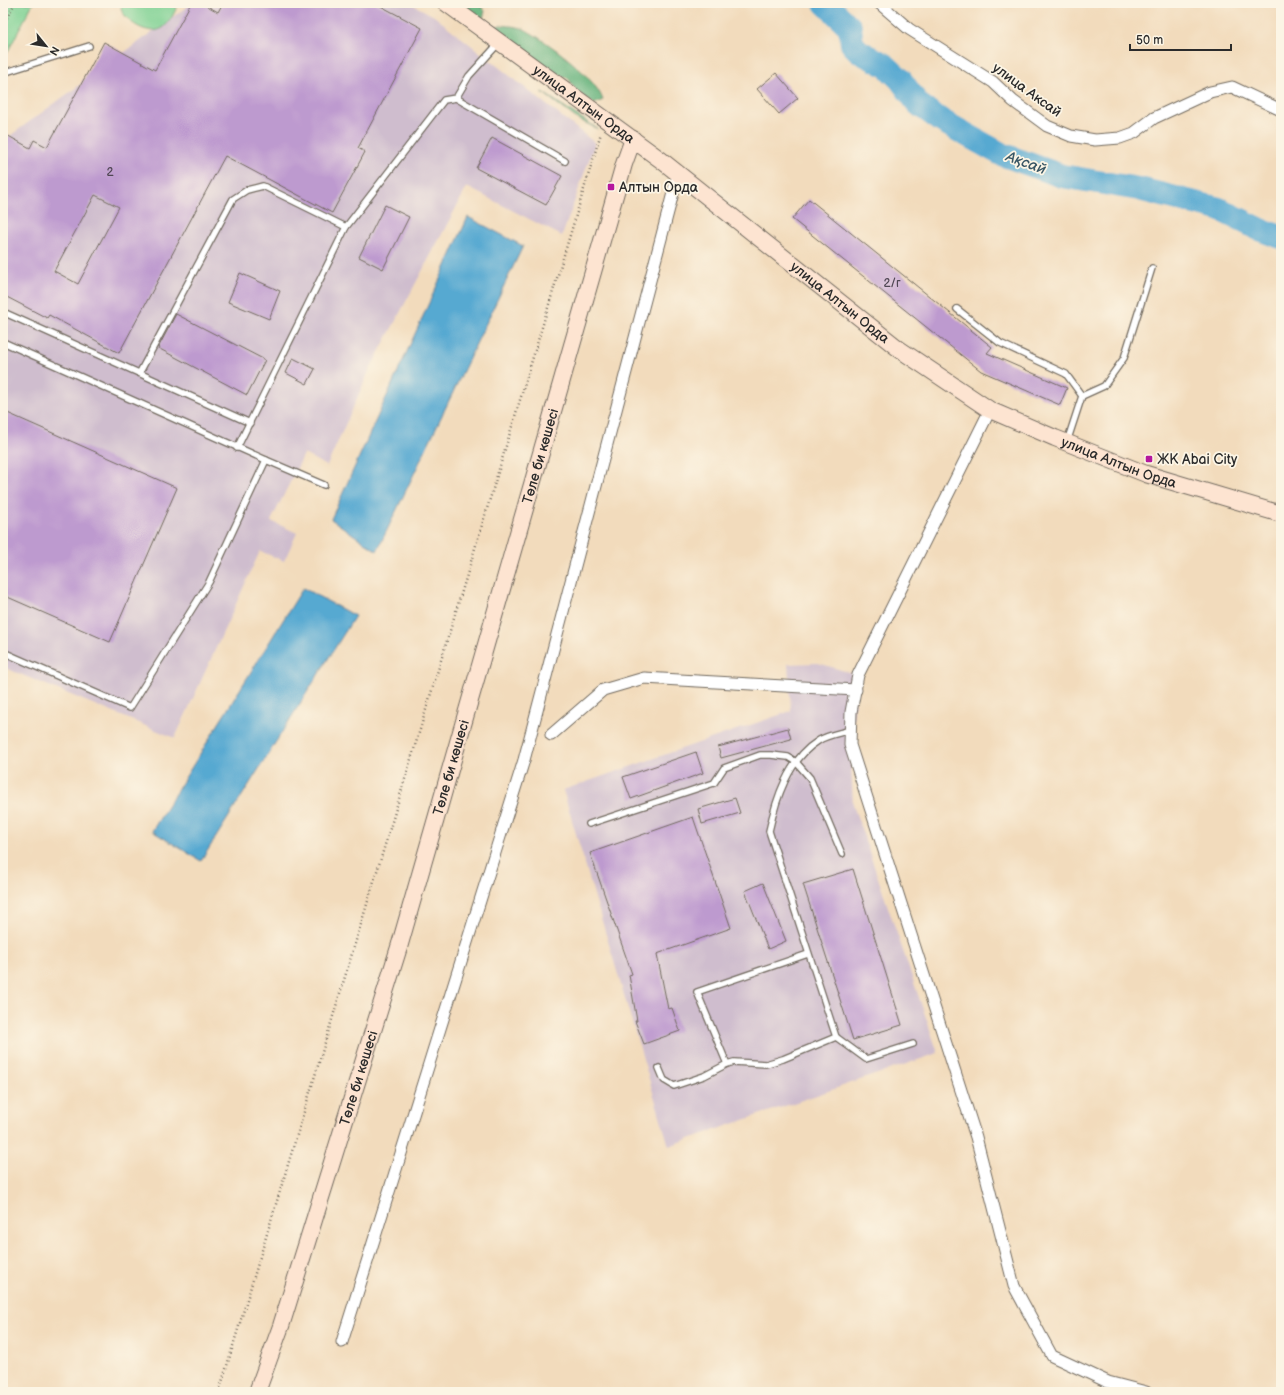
<svg xmlns="http://www.w3.org/2000/svg" width="1284" height="1395" font-family="'Balsamiq Sans',sans-serif">
<style>
.industrial{fill:#cfbdce}
.green{fill:#80d294;stroke:#567e60}
.forest{fill:#68b47e;stroke:#4a7054}
.water{fill:#56a9d1;stroke:#406a7e}
.lines{fill:none;stroke-linecap:round;stroke-linejoin:round}
.river{stroke:#56a9d1;stroke-width:24}
.building{fill:#bd9acf;fill-rule:evenodd}
.service-casing{stroke:#71695e;stroke-width:8}
.minor-casing{stroke:#71695e;stroke-width:13}
.secondary-casing{stroke:#71695e;stroke-width:18}
.path{stroke:#71695e;stroke-width:2.5;stroke-dasharray:1 3;stroke-linecap:butt}
.service{stroke:#fff;stroke-width:5.5}
.minor{stroke:#fff;stroke-width:11}
.secondary{stroke:#fde4d1;stroke-width:16}
.poi-dot{fill:#b5179e;stroke:#fcf5e5;stroke-width:1.5}
.labels{text-anchor:middle;dominant-baseline:central;stroke-width:3.5;stroke-linejoin:round;paint-order:stroke}
.number-label{font-size:12px;fill:#504754}
.street-label{font-size:14px;fill:#2b2b2b;stroke:#fcf5e5}
.poi-label{font-size:14px;fill:#2b2b2b;stroke:#fcf5e5;text-anchor:start}
.water-label{font-size:15px;font-style:italic;fill:#3a5765;stroke:#fcf5e5}
</style>
<rect width="100%" height="100%" fill="#fcf5e5"/>
<filter id="ink" filterUnits="userSpaceOnUse"><feTurbulence type="fractalNoise" baseFrequency=".025" numOctaves="2"/><feDisplacementMap in="SourceGraphic" scale="8" xChannelSelector="R" yChannelSelector="G"/><feConvolveMatrix kernelMatrix="1 2 1 2 8 2 1 2 1" color-interpolation-filters="sRGB"/></filter>
<filter id="wash" filterUnits="userSpaceOnUse"><feTurbulence type="fractalNoise" baseFrequency=".012" numOctaves="4" result="noise"/><feDisplacementMap in="SourceGraphic" scale="16" xChannelSelector="R" yChannelSelector="G"/><feGaussianBlur stdDeviation="0.9" result="paint"/><feColorMatrix in="noise" values="0 0 0 0 0 0 0 0 0 0 0 0 0 0 0 0 0 1.4 0 .05"/><feComposite in="paint" operator="in"/></filter>
<g filter="url(#wash)">
<rect width="100%" height="100%" fill="#f2dbbc"/>
<!-- industrial -->
<g class="industrial">
<path d="M192,3H410L434,16L595,143L562,236L467,187L370,369L327,466L304,454L271,521L297,533L284,561L260,551L175,738L3,667V141Z"/>
<path d="M818,663L858,675L850,745L853,805L938,1053L669,1146L563,790L791,711L788,664Z"/>
</g>
<!-- green -->
<g class="green">
<path d="M3,3H33L3,61Z"/>
<path d="M123,3H179C175,11 171,21 164,27C150,38 125,22 121,8Z"/>
</g>
<!-- forest -->
<g class="forest">
<path d="M454,3H478L485,11L483,18L476,19Z"/>
<path d="M500,25C508,26 518,26 524,29C547,41 595,76 603,100L594,104L575,90L569,79L554,72L492,29Z"/>
<path d="M542,92L598,129L577,119Z"/>
</g>
<!-- water -->
<g class="water">
<path d="M468,217L523,246L377,551L331,519Z"/>
<path d="M303,588L355,616L201,861L152,831Z"/>
</g>
<g class="lines">
<!-- river -->
<path class="river" d="M825,3L850,27L852,44L860,52L885,65L900,79L918,104L942,121L1001,154L1062,176L1139,189L1219,209L1261,230L1281,237"/>
</g>
<g id="blocks">
<!-- building -->
<g class="building">
<path d="M191,3H202L218,12L223,3H375L422,28L358,148L365,152L332,213L225,156L119,353L49,315L47,318L3,295V133L30,148L34,140L47,147L104,42L155,70ZM95,195L119,207L78,284L54,271Z"/>
<path d="M776,73L798,98L779,114L757,89Z"/>
<path d="M492,138L562,176L546,205L476,168Z"/>
<path d="M809,199L992,347L987,353L1067,388L1060,405L981,371L792,219Z"/>
<path d="M385,205L409,217L383,269L359,257Z"/>
<path d="M240,273L280,291L269,319L228,302Z"/>
<path d="M176,314L265,360L247,395L158,348Z"/>
<path d="M293,358L315,369L307,384L286,373Z"/>
<path d="M3,411L177,488L110,642L3,595Z"/>
<path d="M788,728L791,739L721,758L718,747Z"/>
<path d="M696,752L703,773L631,799L623,777Z"/>
<path d="M735,798L740,813L702,824L698,809Z"/>
<path d="M693,817L731,928L657,954L668,1009L672,1008L680,1031L644,1044L635,1021H637L629,975L632,974L590,853Z"/>
<path d="M853,869L902,1025L853,1040L803,884Z"/>
<path d="M763,883L786,941L768,949L745,891Z"/>
</g>
</g>
</g>
<g filter="url(#ink)">
<use href="#blocks" fill-opacity="0" stroke="#71695e" stroke-width="1"/>
<g class="lines">
<!-- service casing -->
<g class="service-casing">
<g id="service">
<path d="M3,73L89,46"/>
<path d="M456,98L469,76L499,43"/>
<path d="M957,309L1000,343L1066,374L1082,396"/>
<path d="M3,312L250,423"/>
<path d="M3,342L266,460"/>
<path d="M140,372L233,199L247,190L263,186L346,227"/>
<path d="M1067,442L1082,396L1104,386L1124,358L1152,268"/>
<path d="M237,448L346,227L444,100L456,98L565,161"/>
<path d="M3,652L130,708L209,582L266,460L324,485"/>
<path d="M589,824L714,783L724,768L760,755H771L788,757L796,762L810,778L842,854"/>
<path d="M836,1037L866,1059L913,1044"/>
<path d="M727,1064L697,992L808,954"/>
<path d="M659,1068L664,1080L674,1086L704,1076L727,1064L734,1062L766,1064L783,1059L836,1037L769,831C776,799 788,760 818,741C826,735 841,733 850,730"/>
</g>
</g>
<!-- minor casing -->
<g class="minor-casing">
<g id="minor">
<path d="M879,3L909,29L993,82L1013,101L1047,126L1071,136L1095,140L1120,138L1134,133L1154,118L1210,92L1232,87L1281,110"/>
<path d="M990,410L858,675L851,712L850,745L976,1137L1014,1286L1052,1356L1108,1382L1146,1392"/>
<path d="M551,735L603,690L644,678L856,690"/>
<path d="M342,1342L524,760L678,174"/>
</g>
</g>
<!-- secondary casing -->
<g class="secondary-casing">
<g id="secondary">
<path id="s1" d="M446,3L661,160L899,349L990,410L1055,438L1146,474L1281,514"/>
<path id="s2" d="M257,1392L281,1326L400,944L624,164L633,139"/>
</g>
</g>
<!-- path -->
<g class="path">
<path d="M3,25L15,3"/>
<path d="M219,1392L601,133"/>
</g>
<!-- service -->
<use href="#service" class="service"/>
<!-- minor -->
<use href="#minor" class="minor"/>
<!-- secondary -->
<use href="#secondary" class="secondary"/>
</g>
</g>
<!-- markers -->
<g class="poi-dot">
<rect x="607" y="183" width="8" height="8" rx="2"/>
<rect x="1145" y="455" width="8" height="8" rx="2"/>
</g>
<g class="labels">
<!-- number labels -->
<g class="number-label">
<text x="110" y="172">2</text>
<text x="892" y="283">2/г</text>
</g>
<!-- street labels -->
<g class="street-label">
<text transform="translate(1027 90) rotate(36)">улица Аксай</text>
<text stroke="none"><textPath href="#s1" startOffset="171">улица Алтын Орда</textPath></text>
<text stroke="none"><textPath href="#s1" startOffset="495">улица Алтын Орда</textPath></text>
<text stroke="none"><textPath href="#s2" startOffset="978">Төле би көшесі</textPath></text>
<text stroke="none"><textPath href="#s1" startOffset="819">улица Алтын Орда</textPath></text>
<text stroke="none"><textPath href="#s2" startOffset="654">Төле би көшесі</textPath></text>
<text stroke="none"><textPath href="#s2" startOffset="330">Төле би көшесі</textPath></text>
</g>
<!-- poi labels -->
<g class="poi-label">
<text x="619" y="187">Алтын Орда</text>
<text x="1157" y="459">ЖК Abai City</text>
</g>
<!-- water labels -->
<g class="water-label">
<text transform="translate(1026 163) rotate(20)">Ақсай</text>
</g>
</g>
<!-- margin -->
<rect width="1284" height="1395" fill="none" stroke="#fcf5e5" stroke-width="16"/>
<!-- north arrow -->
<g transform="translate(46 46) rotate(120)" stroke="#fcf5e5" stroke-width="3" paint-order="stroke">
<path d="M0-3L7 15L0 10L-7 15Z" fill="#2b2b2b"/>
<text y="-6" font-size="11" font-weight="bold" text-anchor="middle" fill="#2b2b2b">N</text>
</g>
<!-- scale -->
<path d="M1130 44v6h101v-6" fill="none" stroke="#2b2b2b" stroke-width="2"/>
<text x="1136" y="44" font-size="12" fill="#2b2b2b" stroke="#fcf5e5" stroke-width="3" paint-order="stroke">50 m</text>
</svg>
